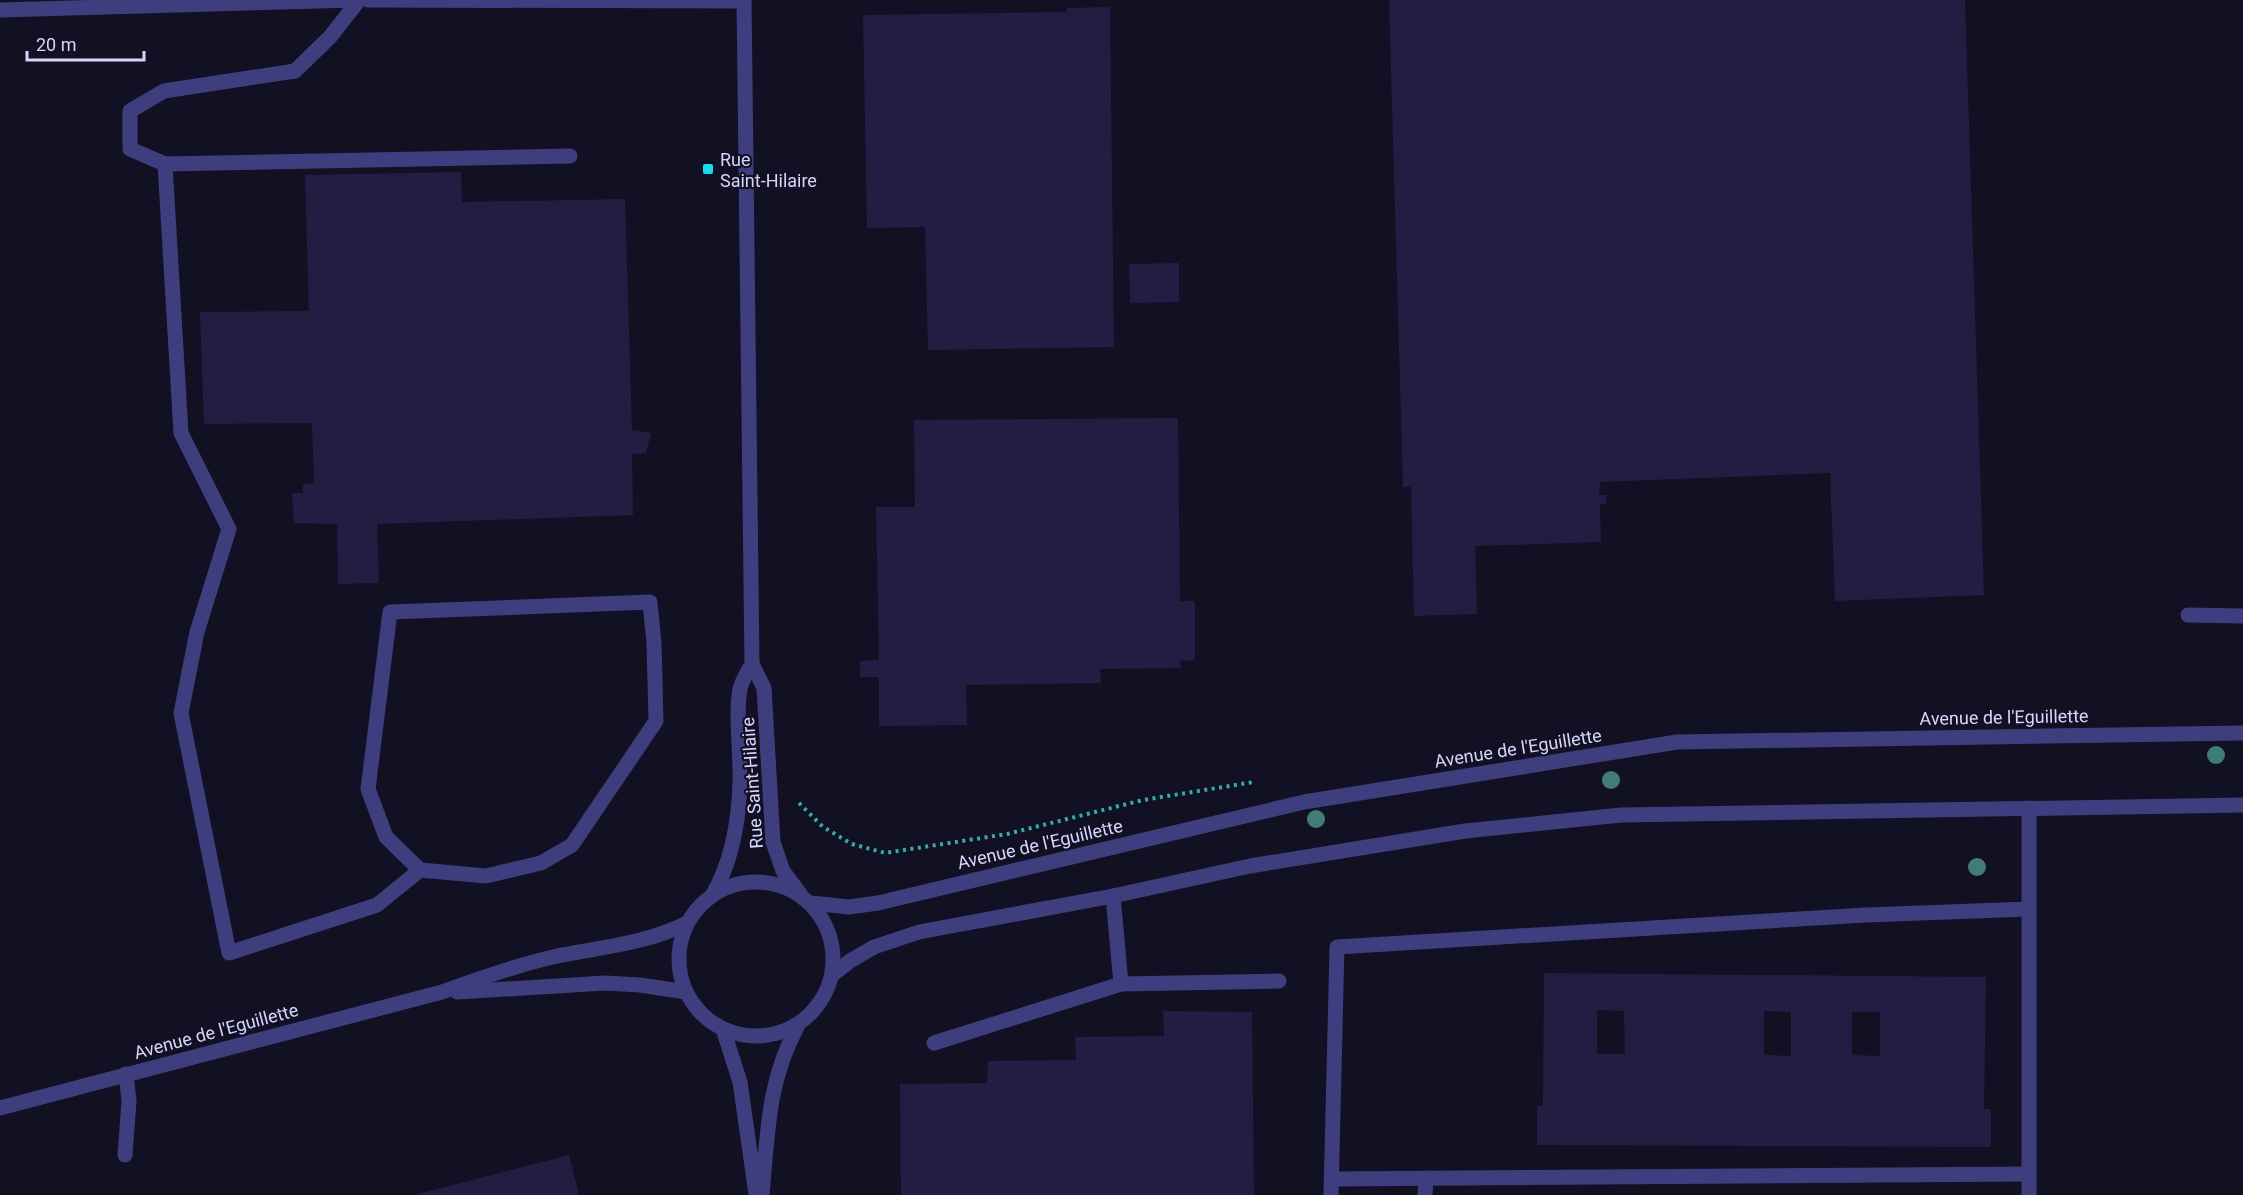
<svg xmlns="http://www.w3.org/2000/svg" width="2243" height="1195" font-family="Roboto,sans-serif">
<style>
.building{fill:#231d43;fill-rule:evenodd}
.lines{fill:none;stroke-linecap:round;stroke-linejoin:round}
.path{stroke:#37ada1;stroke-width:4;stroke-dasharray:3 4.5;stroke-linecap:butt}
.service{stroke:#3e3e7f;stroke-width:15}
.minor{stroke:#3e3e7f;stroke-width:15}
.tertiary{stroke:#3e3e7f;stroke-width:15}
.tree{fill:#407d74}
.poi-dot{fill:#11dfec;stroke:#121023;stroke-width:2}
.labels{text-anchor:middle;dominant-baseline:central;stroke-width:4.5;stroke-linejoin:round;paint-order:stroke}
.poi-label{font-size:18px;fill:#d8d5fc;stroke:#121023;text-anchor:start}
.street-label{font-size:18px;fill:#d8d5fc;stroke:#121023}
</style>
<rect width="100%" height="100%" fill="#121023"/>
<!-- building -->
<g class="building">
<path d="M1389,0H1965L1984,595L1835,601L1830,473L1600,482L1599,495H1606V504H1600L1601,542L1475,546L1477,614L1414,616L1411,487H1403Z"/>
<path d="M1110,7L1114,347L928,350L925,227L867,228L863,15L1067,12V8Z"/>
<path d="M461,172L462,202L625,199L632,430L651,433L646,453L632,454L633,515L377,524L379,583L338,584L337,524L294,523L292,493H303V484L314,483L312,423L204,424L200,312L309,311L305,175Z"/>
<path d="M1179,263V302L1130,303L1129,264Z"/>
<path d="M1178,418L1180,601H1195V660L1180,661L1181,668L1100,669L1101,683L966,685L967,725L879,726V677H860V661L879,660L876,507H915L914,420Z"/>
<path d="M1544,973L1986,977L1984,1109H1991V1147L1537,1145V1106H1543ZM1597,1010L1624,1011L1625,1054H1597ZM1764,1011L1791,1012V1056L1764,1055ZM1852,1012H1880V1056L1852,1055Z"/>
<path d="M1163,1011L1252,1012L1254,1195H901L900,1084L987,1083L988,1061L1076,1060L1075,1037L1164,1036Z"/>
<path d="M569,1155L579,1195H418V1194Z"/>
</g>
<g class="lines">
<!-- path -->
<path class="path" d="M799,803L823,827L852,844L885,853L1007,834L1143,800L1254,782"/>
<!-- service -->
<g class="service">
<path d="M359,0L330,37L295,71L164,91L130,111V149L165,164L181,433L229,529L197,632L181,713L229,953L377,905L420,870L486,876L541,863L572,845L656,721L654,643L650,602L390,612L368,789L386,837L420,870"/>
<path d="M368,0L744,1"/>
<path d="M0,10L355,0"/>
<path d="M165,164L570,156"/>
<path d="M2188,615L2243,616"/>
<path d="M2029,808V1195"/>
<path d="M1113,896L1121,984"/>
<path d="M934,1043L1121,984L1279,981"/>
<path d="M125,1155L129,1101L126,1074"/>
<path d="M1332,1179L2029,1174"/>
<path d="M1331,1195L1337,947L1866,915L2029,909"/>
<path d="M1425,1195L1426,1178"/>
</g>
<!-- minor -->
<g class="minor">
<path d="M752,664L764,688L773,842L783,871L801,895"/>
<path d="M712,896C732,862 739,820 740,781C741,753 735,715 740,689C742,680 748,671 752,664L744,0"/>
<path d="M723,1029L740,1082L756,1194"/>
<path d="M762,1195C768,1132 767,1083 798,1025"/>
</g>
<!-- tertiary -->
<g class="tertiary">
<circle cx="756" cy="959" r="77"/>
<path d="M811,903L849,907L878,903L1304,802L1677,742L2243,733"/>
<path d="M832,975L850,961L874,947L919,932L1113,896L1250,866L1465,831L1621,815L2243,805"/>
<path d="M457,992L605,983L640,985L686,992"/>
<path d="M0,1108L442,992C480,978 517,965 557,956C601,947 646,944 687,923"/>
</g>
</g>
<!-- trees -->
<g class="tree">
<circle cx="2216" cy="755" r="9"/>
<circle cx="1611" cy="780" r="9"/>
<circle cx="1316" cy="819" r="9"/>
<circle cx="1977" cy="867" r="9"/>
</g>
<!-- markers -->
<rect class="poi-dot" x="702" y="163" width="12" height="12" rx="3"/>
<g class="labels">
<!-- poi labels -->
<g class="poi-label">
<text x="720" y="159">Rue<tspan x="720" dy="21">Saint-Hilaire</tspan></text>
</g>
<!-- street labels -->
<g class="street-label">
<text transform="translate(2004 717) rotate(-1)">Avenue de l'Eguillette</text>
<text transform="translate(1518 748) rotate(-9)">Avenue de l'Eguillette</text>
<text transform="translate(752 783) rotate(-94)">Rue Saint-Hilaire</text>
<text transform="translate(1040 844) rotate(-13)">Avenue de l'Eguillette</text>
<text transform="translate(216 1031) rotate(-15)">Avenue de l'Eguillette</text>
</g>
</g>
<!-- scale -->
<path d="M27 51v9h117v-9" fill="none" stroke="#d8d5fc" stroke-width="3"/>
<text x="36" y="51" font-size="18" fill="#d8d5fc" stroke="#121023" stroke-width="4.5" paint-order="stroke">20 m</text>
</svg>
